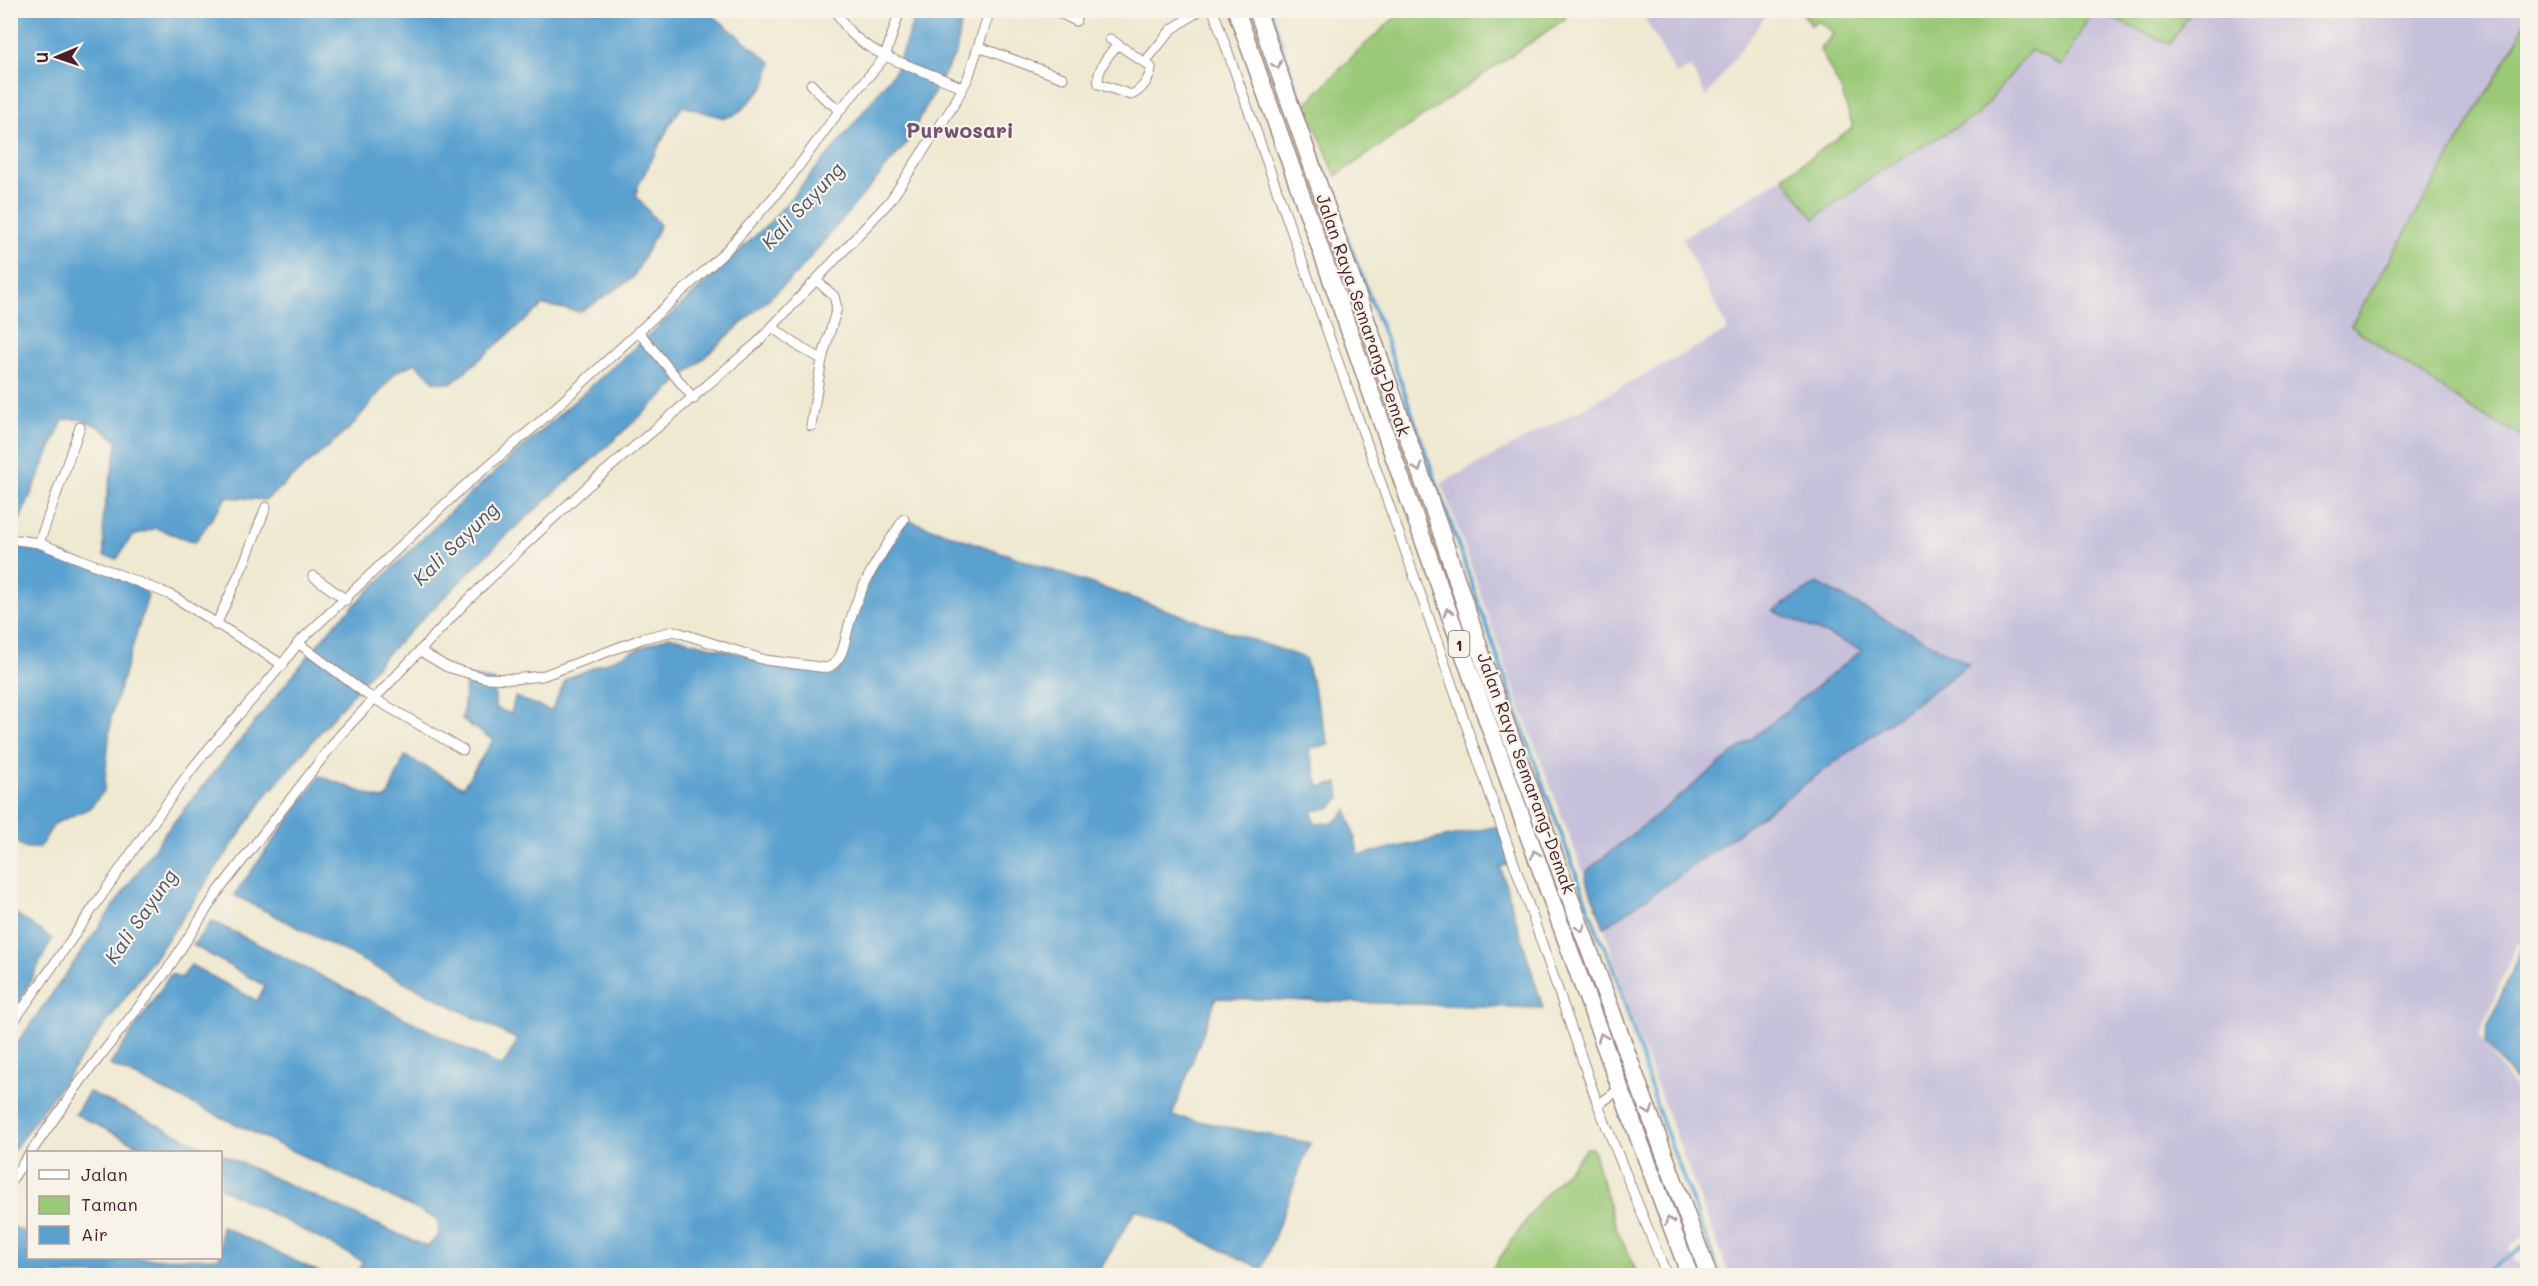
<svg xmlns="http://www.w3.org/2000/svg" width="2538" height="1286" font-family="Mali,sans-serif">
<style>
.industrial{fill:#c6c0da}
.green{fill:#9ac977;stroke:#727451;stroke-width:1.5}
.water{fill:#5aa1d0;stroke:#52607e;stroke-width:1.5}
.lines{fill:none;stroke-linecap:round;stroke-linejoin:round}
.stream{stroke:#5aa1d0;stroke-width:4}
.street-casing{stroke:#9c847e;stroke-width:11}
.highway-casing{stroke:#9c847e;stroke-width:19}
.street{stroke:#fff;stroke-width:9}
.highway{stroke:#fff;stroke-width:16}
.oneway{stroke:#ae9aa0}
.labels{text-anchor:middle;dominant-baseline:central;stroke-width:4.5;stroke-linejoin:round;paint-order:stroke}
.shield{fill:#f7f3e8;stroke:#7e5f64;stroke-width:1.5}
.shield-label{font-size:16px;font-weight:bold;fill:#4a1f2b}
.street-label{font-size:18px;fill:#4a1f2b;stroke:#f7f3e8}
.water-label{font-size:20px;font-style:italic;fill:#50536d;stroke:#f7f3e8}
.quarter-label{font-size:21px;font-weight:bold;fill:#735372;stroke:#f7f3e8}
</style>
<rect width="100%" height="100%" fill="#f7f3e8"/>
<filter id="ink" filterUnits="userSpaceOnUse"><feTurbulence type="fractalNoise" baseFrequency=".0167" numOctaves="2"/><feDisplacementMap in="SourceGraphic" scale="12" xChannelSelector="R" yChannelSelector="G"/><feConvolveMatrix kernelMatrix="1 2 1 2 8 2 1 2 1" color-interpolation-filters="sRGB"/></filter>
<filter id="wash" filterUnits="userSpaceOnUse"><feTurbulence type="fractalNoise" baseFrequency=".008" numOctaves="4" result="noise"/><feDisplacementMap in="SourceGraphic" scale="24" xChannelSelector="R" yChannelSelector="G"/><feGaussianBlur stdDeviation="1.35" result="paint"/><feColorMatrix in="noise" values="0 0 0 0 0 0 0 0 0 0 0 0 0 0 0 0 0 1.4 0 .05"/><feComposite in="paint" operator="in"/></filter>
<g filter="url(#wash)">
<rect width="100%" height="100%" fill="#efe9d1"/>
<!-- industrial -->
<g class="industrial">
<path d="M1641,11H1769L1706,97L1691,67L1676,75Z"/>
<path d="M2092,11L2170,44L2192,11H2527V18L2518,39L2352,326L2473,410L2527,439V947L2517,943L2479,1036L2527,1106V1236L2508,1248L2516,1262L2527,1267V1275H1729L1639,1039L1604,927L1679,876L1969,663L1863,649L1589,869L1585,877L1518,701L1442,483L1728,330L1682,238L1783,177L1815,218L1888,165L1978,115L2031,49L2062,66Z"/>
</g>
<!-- green -->
<g class="green">
<path d="M1560,11L1566,18L1336,176L1306,104L1356,53L1402,11Z"/>
<path d="M1801,11H2092L2062,66L2031,50L1978,115L1889,165L1814,219L1783,177L1853,127L1842,92L1820,49L1834,33L1818,21L1811,25Z"/>
<path d="M2095,11H2192L2170,44Z"/>
<path d="M2527,18V439L2473,410L2351,326L2518,39Z"/>
<path d="M1587,1148H1592L1594,1153L1615,1225L1638,1275H1488L1539,1202Z"/>
</g>
<!-- water -->
<g class="water">
<path d="M10,11H707L772,63L764,87L737,114L724,118L683,106L673,119L638,186L636,196L660,225L633,278L581,312L543,305L452,383L435,382L415,363L396,372L351,427L266,500L227,497L195,542L155,528L131,537L117,559L104,556L103,515L118,441C101,428 86,415 63,420L18,524H11Z"/>
<path d="M917,11H963L956,53L905,145L797,273L603,450L509,533L383,658L265,797L163,946L11,1153V1052L165,833L331,628L449,513L662,323L771,221L845,135L895,71Z"/>
<path d="M908,520L1305,658L1329,745L1309,748L1319,787L1338,783L1340,798L1331,808L1312,811L1315,824L1335,822L1347,809L1359,855L1498,826L1511,864L1500,867L1543,1008L1216,998L1172,1116L1310,1143L1262,1269L1136,1209L1097,1275H356L363,1261L221,1188V1154L427,1247L439,1235L437,1219L110,1065L171,974L182,978L191,965L257,1001L265,986L193,945L212,921L502,1067L518,1040L234,895L320,776L380,799L387,798L405,756L463,787L493,740L462,720L467,676L495,681V708L511,714L515,697L551,711L566,679L669,636L748,656L759,663L768,662L837,674L853,619L874,569Z"/>
<path d="M10,545L65,555L141,586L148,596L111,717L104,791L90,808L54,824L39,848H26L11,839Z"/>
<path d="M1817,583L1969,664L1679,876L1604,927L1585,877L1589,869L1862,650L1773,611Z"/>
<path d="M11,910L52,939L20,1001L11,1015Z"/>
<path d="M2522,947L2528,950L2527,1094L2485,1043L2488,1026Z"/>
<path d="M89,1092L208,1149L217,1152H151L75,1114Z"/>
<path d="M10,1225L28,1234V1258L78,1259L220,1258L221,1226L325,1275H11Z"/>
</g>
<g class="lines">
<!-- stream -->
<g class="stream">
<path d="M1270,10L1327,183"/>
<path d="M1339,218L1381,326L1541,780L1599,936L1612,962L1657,1107L1720,1276"/>
<path d="M2479,1276L2528,1244"/>
</g>
</g>
</g>
<g filter="url(#ink)">
<g class="lines">
<!-- street casing -->
<g class="street-casing">
<g id="street">
<path d="M835,10C840,18 845,27 852,34C882,62 926,69 962,88"/>
<path d="M1054,10L1076,21"/>
<path d="M1213,10L1423,601L1598,1105L1667,1276"/>
<path d="M1110,39L1151,67C1151,78 1141,91 1131,95L1099,84C1095,72 1109,53 1118,45"/>
<path d="M979,47L1063,78"/>
<path d="M1145,62L1171,30L1200,10"/>
<path d="M811,84L824,98L840,110"/>
<path d="M772,327L801,348L822,359"/>
<path d="M638,331L694,399"/>
<path d="M811,426L822,359L837,308L834,296L817,281"/>
<path d="M10,539L39,543L171,595L283,665"/>
<path d="M39,543L80,427"/>
<path d="M313,576L346,600"/>
<path d="M216,625L245,561L266,507"/>
<path d="M298,643L366,694L463,750"/>
<path d="M420,651L447,667L485,678L513,679L542,676L644,638L674,631L765,660L827,668C844,661 844,642 849,625C859,586 882,552 904,519"/>
<path d="M10,1026C72,941 129,853 192,769C226,725 267,688 298,643L462,488L541,421L723,254L787,182L840,110L885,57L900,10"/>
<path d="M1598,1105L1621,1088"/>
<path d="M31,1152L83,1078L166,972L217,893L341,734L466,602L528,542L589,485L757,343L890,201L953,106L968,78L990,10"/>
<path d="M10,1182L28,1156"/>
</g>
</g>
<!-- highway casing -->
<g class="highway-casing">
<g id="highway">
<path d="M1236,10C1386,433 1532,856 1690,1276"/>
<path d="M1257,10L1440,529L1490,680L1709,1276"/>
</g>
</g>
<!-- street -->
<use href="#street" class="street"/>
<!-- highway -->
<use href="#highway" class="highway"/>
</g>
<!-- one-way arrows -->
<defs><path id="oneway-chevron" d="M-2-3.5L2.5 0L-2 3.5" fill="none" stroke-width="1.6" stroke-linecap="round" stroke-linejoin="round" transform="scale(1.5)"/></defs>
<g class="oneway">
<use href="#oneway-chevron" transform="translate(1277 65) rotate(70)"/>
<use href="#oneway-chevron" transform="translate(1418 468) rotate(70)"/>
<use href="#oneway-chevron" transform="translate(1448 612) rotate(-110)"/>
<use href="#oneway-chevron" transform="translate(1535 854) rotate(-110)"/>
<use href="#oneway-chevron" transform="translate(1581 928) rotate(70)"/>
<use href="#oneway-chevron" transform="translate(1602 1037) rotate(-110)"/>
<use href="#oneway-chevron" transform="translate(1649 1111) rotate(70)"/>
<use href="#oneway-chevron" transform="translate(1669 1221) rotate(-110)"/>
</g>
</g>
<g class="labels">
<!-- shield labels -->
<rect class="shield" x="1448.5" y="631" width="21" height="26" rx="4.5"/>
<g class="shield-label">
<text x="1459" y="644">1</text>
</g>
<!-- street labels -->
<g class="street-label">
<text transform="translate(1364 315) rotate(71)">Jalan Raya Semarang-Demak</text>
<text transform="translate(1527 773) rotate(70)">Jalan Raya Semarang-Demak</text>
</g>
<!-- water labels -->
<g class="water-label">
<text transform="translate(802 205) rotate(-47)">Kali Sayung</text>
<text transform="translate(455 543) rotate(-44)">Kali Sayung</text>
<text transform="translate(140 916) rotate(-55)">Kali Sayung</text>
</g>
<!-- quarter labels -->
<g class="quarter-label">
<text x="960" y="129">Purwosari</text>
</g>
</g>
<!-- margin -->
<rect width="2538" height="1286" fill="none" stroke="#f7f3e8" stroke-width="36"/>
<!-- legend -->
<rect x="27" y="1151" width="195" height="108" fill="#f7f3e8" stroke="#b29e9c" stroke-width="1.5"/>
<rect x="39" y="1170" width="30" height="9" fill="#ffffff" stroke="#b29e9c" stroke-width="1.5"/>
<text x="81" y="1181" font-size="18" fill="#4a1f2b">Jalan</text>
<rect x="39" y="1196" width="30" height="18" fill="#9ac977" stroke="#b29e9c" stroke-width="1.5"/>
<text x="81" y="1211" font-size="18" fill="#4a1f2b">Taman</text>
<rect x="39" y="1226" width="30" height="18" fill="#5aa1d0" stroke="#b29e9c" stroke-width="1.5"/>
<text x="81" y="1241" font-size="18" fill="#4a1f2b">Air</text>
<!-- north arrow -->
<g transform="translate(57 57) rotate(268)" stroke="#f7f3e8" stroke-width="4.5" paint-order="stroke">
<path d="M0-4.5L10 22L0 15L-10 22Z" fill="#4a1f2b"/>
<text y="-9" font-size="16" font-weight="bold" text-anchor="middle" fill="#4a1f2b">U</text>
</g>
</svg>
